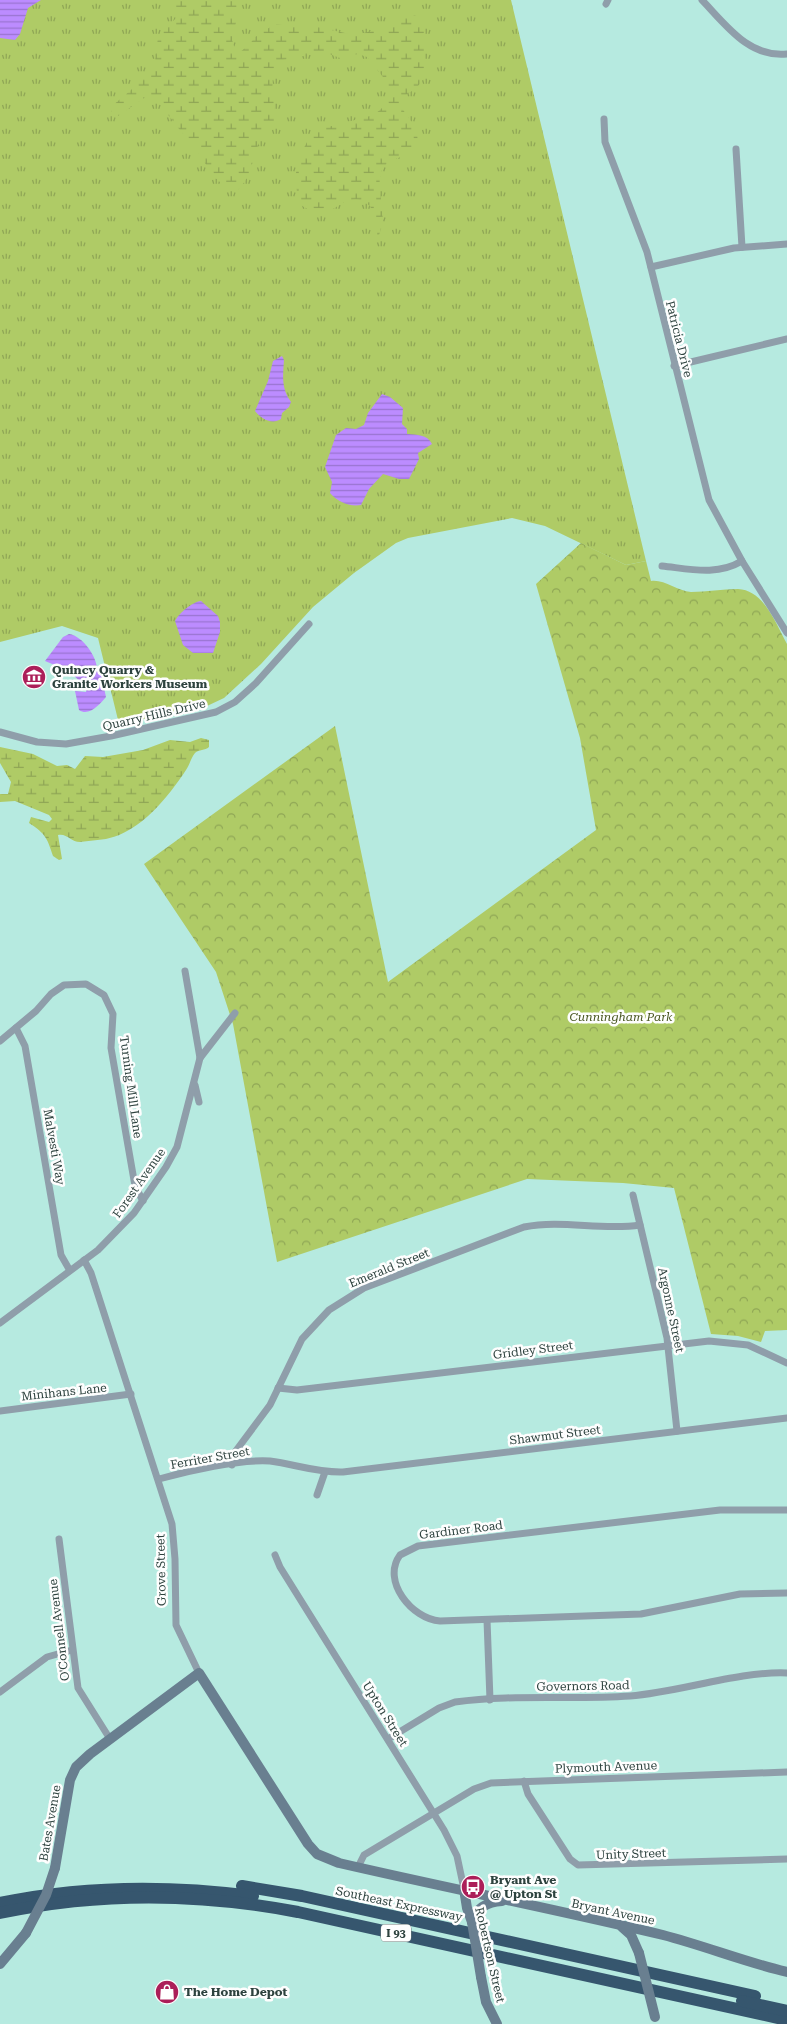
<svg xmlns="http://www.w3.org/2000/svg" width="787" height="2024" font-family="'Roboto Serif',serif">
<style>
.grass{fill:url(#grass-tufts)}
.wetland{fill:url(#wetland-marsh)}
.park{fill:url(#park-crowns)}
.water{fill:url(#water-rules)}
.lines{fill:none;stroke-linecap:round;stroke-linejoin:round}
.street{stroke:#8f9eaa;stroke-width:7}
.secondary{stroke:#697f90;stroke-width:10}
.highway{stroke:#36566e;stroke-width:12}
.secondary-bridge{stroke:#697f90;stroke-width:10}
.labels{text-anchor:middle;dominant-baseline:central;stroke-width:5;stroke-linejoin:round;paint-order:stroke}
.shield{fill:#fefefe;stroke:#6c7a78;stroke-width:1}
.shield-label{font-size:11px;font-weight:bold;fill:#2d423e}
.street-label{font-size:12px;fill:#2d423e;stroke:#fefefe}
.poi-label{font-size:12px;font-weight:bold;fill:#2d423e;stroke:#fefefe;text-anchor:start}
.park-label{font-size:12px;font-style:italic;fill:#485621;stroke:#fefefe}
</style>
<defs>
<pattern id="grass-tufts" width="24" height="20" patternUnits="userSpaceOnUse" patternTransform="scale(1.25)"><rect width="24" height="20" fill="#afcb66"/><path d="M3 7l-1-3M5 7V3M7 7l1-3M15 17l-1-3M17 17v-4M19 17l1-3" fill="none" stroke="#8fa655"/></pattern>
<pattern id="wetland-marsh" width="20" height="14" patternUnits="userSpaceOnUse" patternTransform="scale(1.25)"><rect width="20" height="14" fill="#afcb66"/><path d="M1 5h8M5 5V1M11 12h8M15 12V8" fill="none" stroke="#8fa655"/></pattern>
<pattern id="park-crowns" width="20" height="18" patternUnits="userSpaceOnUse" patternTransform="scale(1.25)"><rect width="20" height="18" fill="#afcb66"/><path d="M2 6a3 3 0 1 1 6 0M12 15a3 3 0 1 1 6 0" fill="none" stroke="#8fa655"/></pattern>
<pattern id="water-rules" width="6" height="5" patternUnits="userSpaceOnUse" patternTransform="scale(1.25)"><rect width="6" height="5" fill="#bc8cff"/><path d="M0 2.5h6" fill="none" stroke="#9974d0"/></pattern>
</defs>
<rect width="100%" height="100%" fill="#b6eae0"/>
<!-- grass -->
<path class="grass" d="M0,0H511L646,561L626,565L545,526L512,518L408,538L396,543L354,573L313,607L261,664L224,698L207,706L119,724L98,638L62,626L0,642Z"/>
<!-- wetland -->
<g class="wetland">
<path d="M173,0H241L232,40L235,49L240,52L248,46L256,36L275,24L304,28L313,26L354,35L391,27L408,14L425,18V77L418,86L405,96L402,108C408,118 420,130 417,142C413,159 388,156 382,170C374,190 389,212 379,235L377,236C379,217 370,191 344,202C337,206 332,211 323,213C315,213 308,210 301,205C289,174 299,155 315,128L328,127L374,115L382,108L388,96L387,82L367,57L358,54L340,58L324,52L283,60L273,74L272,93L277,122C273,127 264,134 261,139C252,156 253,175 238,190L231,191C213,179 208,166 196,150C183,133 169,118 158,100L144,98L118,116L111,113L112,106L131,90L155,63L158,37L176,18L178,11Z"/>
<path d="M201,738L209,740V747C205,751 199,749 195,753C191,758 190,764 186,770C168,797 141,832 106,839C98,840 88,841 80,842C71,842 67,833 58,835L62,859L59,860L53,856C47,838 46,834 29,823L31,817L49,822L52,819L49,815L15,801L0,802V794H8L11,782L0,763V747L33,754L57,766L67,765L75,769L85,756L103,757L143,750L170,740L190,742Z"/>
</g>
<!-- park -->
<path class="park" d="M581,543L626,565L646,561L651,581C664,579 677,591 691,592C707,592 722,589 738,589C764,590 776,624 787,644V1330L765,1331L761,1342L738,1336L711,1334L674,1188L623,1183L527,1179L277,1262L233,1024L216,972L144,864L335,726L388,982L596,830L580,738L536,584Z"/>
<!-- water -->
<g class="water">
<path d="M0,0H41L28,8L20,34L15,40L0,38Z"/>
<path d="M282,356L284,360C283,375 281,389 291,402L289,407L282,413L281,419C272,425 261,419 255,411L268,381L273,361Z"/>
<path d="M382,394L390,397L403,408L402,424L407,429V434C417,435 427,434 432,444L418,453L419,459L409,479H399L383,474L369,489L361,505C349,507 338,502 330,493L332,482L325,467L336,435L346,428L356,429L364,425L368,413Z"/>
<path d="M201,601L218,616L220,622V632L213,653H193L183,645L175,621C179,613 192,602 201,601Z"/>
<path d="M69,634C83,636 97,657 97,669L105,675L102,682L106,683L104,688L106,697C100,704 89,717 79,710L75,691L86,692L87,688L69,671L45,661L63,637Z"/>
</g>
<g class="lines">
<!-- street -->
<g class="street">
<path d="M702,0C726,25 749,58 787,54"/>
<path d="M606,4L608,0"/>
<path d="M604,119L605,142L647,252L709,500L742,561L787,633"/>
<path d="M736,149L742,247"/>
<path d="M651,267L734,248L787,244"/>
<path d="M674,366L787,339"/>
<path d="M662,566C690,569 717,576 742,561"/>
<path d="M0,732L37,742L66,744L111,736L216,712L235,702L256,683L309,624"/>
<path d="M185,971L200,1058"/>
<path d="M16,1028L25,1046L61,1255L69,1269"/>
<path d="M0,1041L36,1011L51,994L64,985L86,984L104,995L113,1014L111,1048L135,1186L143,1201"/>
<path d="M195,1085L199,1102"/>
<path d="M633,1195L667,1338L677,1431"/>
<path d="M84,1260L91,1273L172,1524L175,1559L176,1625L199,1673"/>
<path d="M0,1323L98,1250L134,1213L166,1167L177,1147L200,1058L235,1013"/>
<path d="M278,1388L297,1390L709,1341L748,1345L787,1363"/>
<path d="M0,1411L131,1394"/>
<path d="M232,1465L235,1452L270,1405L302,1339L329,1310L364,1288L524,1227C562,1219 601,1231 640,1225"/>
<path d="M159,1479C187,1471 240,1459 270,1461C294,1464 318,1473 343,1472L787,1418"/>
<path d="M317,1495L325,1472"/>
<path d="M787,1510H720L418,1546L400,1555C381,1581 412,1619 440,1621L641,1614L740,1594L787,1593"/>
<path d="M59,1539L78,1688L110,1739"/>
<path d="M275,1555L280,1567L444,1830L457,1856L464,1889"/>
<path d="M487,1620L490,1700"/>
<path d="M0,1692L47,1657L72,1650"/>
<path d="M388,1739L439,1708L455,1702C513,1694 572,1700 630,1696C681,1692 738,1671 787,1673"/>
<path d="M524,1781L528,1794L570,1859L578,1865L787,1859"/>
<path d="M358,1867L364,1855L474,1789L491,1783L787,1772"/>
</g>
<!-- secondary -->
<g class="secondary">
<path d="M55,1868L70,1780L76,1767L90,1754L199,1673L308,1844L317,1854L339,1863C447,1888 555,1909 663,1935C705,1946 745,1962 787,1972"/>
<path d="M464,1889L467,1908L472,1922"/>
<path d="M472,1922C476,1908 487,1902 502,1901"/>
<path d="M622,1927L631,1935L639,1953"/>
<path d="M0,1964L26,1933"/>
<path d="M481,1977L486,2002L497,2024"/>
</g>
<!-- highway -->
<g class="highway">
<path d="M242,1886L302,1896L755,1996"/>
<path d="M0,1903C85,1885 168,1885 253,1896"/>
<path d="M0,1913C99,1892 199,1893 298,1912L787,2020"/>
<path d="M742,2001L787,2011"/>
</g>
<!-- secondary-bridge -->
<g class="secondary-bridge">
<path d="M472,1922L481,1977"/>
<path d="M26,1933L46,1895L55,1868"/>
<path d="M639,1953L655,2017"/>
</g>
</g>
<!-- icons -->
<defs>
<g id="museum-disc" transform="scale(1.25)"><circle r="9.5" fill="#ac1e59" stroke="#fefefe"/><path d="M0-6L6-3V-2H-6V-3ZM-5-1h2V3h-2ZM-1-1h2V3h-2ZM3-1h2V3H3ZM-6 4H6V6H-6Z" fill="#fff"/></g>
<g id="bus-disc" transform="scale(1.25)"><circle r="9.5" fill="#ac1e59" stroke="#fefefe"/><path d="M-5-6H5V4H4V6H2V4H-2V6H-4V4H-5ZM-3.5-4V0h7V-4ZM-3.5 1.2v1.5H-2V1.2ZM2 1.2v1.5H3.5V1.2Z" fill="#fff"/></g>
<g id="shop-disc" transform="scale(1.25)"><circle r="9.5" fill="#ac1e59" stroke="#fefefe"/><path d="M-5-2.5h2.3a2.7 3.5 0 0 1 5.4 0H5L5.5 6h-11ZM-1.5-2.5h3a1.5 2.3 0 0 0-3 0Z" fill="#fff"/></g>
</defs>
<g fill-rule="evenodd">
<use href="#museum-disc" x="34" y="677"/>
<use href="#bus-disc" x="473" y="1887"/>
<use href="#shop-disc" x="167" y="1992"/>
</g>
<g class="labels">
<!-- shield labels -->
<rect class="shield" x="381" y="1924.5" width="30" height="17" rx="4"/>
<g class="shield-label">
<text x="396" y="1933">I 93</text>
</g>
<!-- street labels -->
<g class="street-label">
<text transform="translate(679 339) rotate(76)">Patricia Drive</text>
<text transform="translate(154 715) rotate(-13)">Quarry Hills Drive</text>
<text transform="translate(131 1087) rotate(82)">Turning Mill Lane</text>
<text transform="translate(54 1147) rotate(80)">Malvesti Way</text>
<text transform="translate(139 1183) rotate(-55)">Forest Avenue</text>
<text transform="translate(389 1268) rotate(-22)">Emerald Street</text>
<text transform="translate(671 1310) rotate(78)">Argonne Street</text>
<text transform="translate(533 1350) rotate(-7)">Gridley Street</text>
<text transform="translate(64 1392) rotate(-6)">Minihans Lane</text>
<text transform="translate(555 1435) rotate(-7)">Shawmut Street</text>
<text transform="translate(210 1458) rotate(-10)">Ferriter Street</text>
<text transform="translate(461 1530) rotate(-7)">Gardiner Road</text>
<text transform="translate(161 1570) rotate(-91)">Grove Street</text>
<text transform="translate(59 1630) rotate(-97)">O'Connell Avenue</text>
<text transform="translate(583 1686) rotate(-1)">Governors Road</text>
<text transform="translate(385 1714) rotate(58)">Upton Street</text>
<text transform="translate(606 1767) rotate(-2)">Plymouth Avenue</text>
<text transform="translate(50 1823) rotate(-80)">Bates Avenue</text>
<text transform="translate(631 1854) rotate(-2)">Unity Street</text>
<text transform="translate(399 1904) rotate(12)">Southeast Expressway</text>
<text transform="translate(613 1912) rotate(12)">Bryant Avenue</text>
<text transform="translate(490 1955) rotate(77)">Robertson Street</text>
</g>
<!-- poi labels -->
<g class="poi-label">
<text x="52" y="670">Quincy Quarry &amp;<tspan x="52" dy="14">Granite Workers Museum</tspan></text>
<text x="490" y="1880">Bryant Ave<tspan x="490" dy="14">@ Upton St</tspan></text>
<text x="184" y="1992">The Home Depot</text>
</g>
<!-- park labels -->
<g class="park-label">
<text x="621" y="1017">Cunningham Park</text>
</g>
</g>
</svg>
